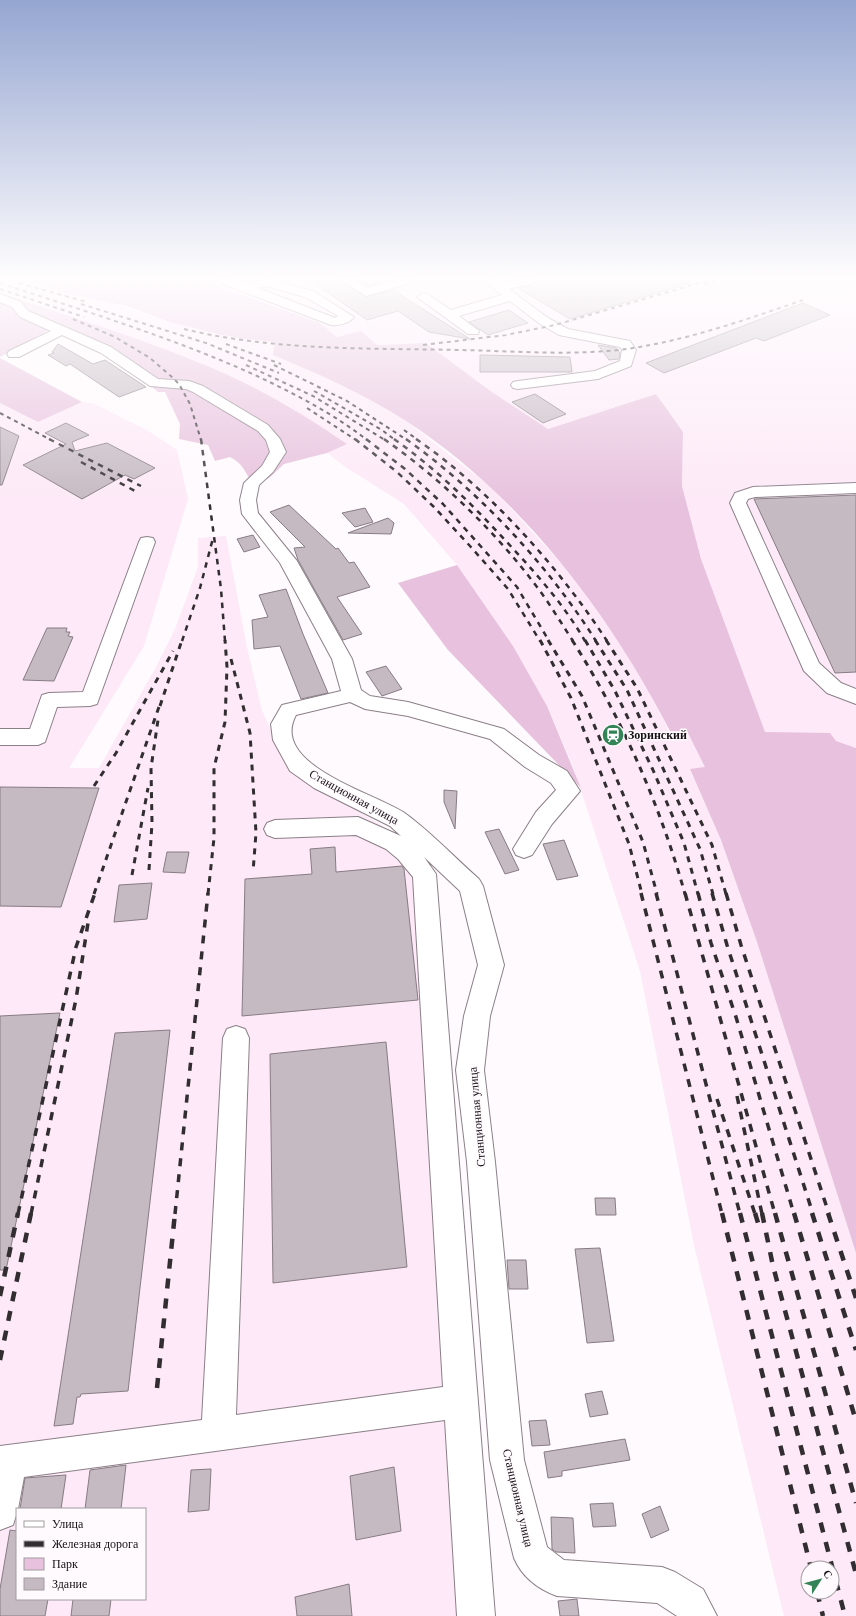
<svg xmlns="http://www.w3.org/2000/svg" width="856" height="1616" font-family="'Times New Roman',serif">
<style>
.built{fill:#fde9f7;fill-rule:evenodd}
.green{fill:#e7c1dd}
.building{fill:#c5b9c2;stroke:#887c84}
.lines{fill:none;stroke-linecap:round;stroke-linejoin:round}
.minor-casing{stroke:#8b7f87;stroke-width:2}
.minor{fill:#fff;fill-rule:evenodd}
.rail-far4{stroke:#312d30;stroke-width:2;stroke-dasharray:4 4;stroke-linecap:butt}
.rail-far3{stroke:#312d30;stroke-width:2.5;stroke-dasharray:5.5 5.5;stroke-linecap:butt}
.rail-far2{stroke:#312d30;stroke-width:3;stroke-dasharray:6 6;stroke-linecap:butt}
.rail-far1{stroke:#312d30;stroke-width:3.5;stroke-dasharray:8 8;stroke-linecap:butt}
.rail{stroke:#312d30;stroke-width:4.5;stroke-dasharray:10 10;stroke-linecap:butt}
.labels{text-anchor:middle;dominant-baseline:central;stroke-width:3;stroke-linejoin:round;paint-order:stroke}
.poi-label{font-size:12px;font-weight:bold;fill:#151114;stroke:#fffafd;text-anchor:start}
.street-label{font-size:12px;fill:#151114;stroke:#fffafd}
</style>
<rect width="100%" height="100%" fill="#fffafd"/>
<!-- built -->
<g class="built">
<path d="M0,280H41L170,322L217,334L245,339L276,342L274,355L316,372L359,393L407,422L492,488L527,526L571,574L609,626L645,684L669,731H687L706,767L690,770L721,840L757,942L856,1253V1616H784L694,1245L640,971L574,769L547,706L513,646L457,565L404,504L344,466L327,453L346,444L268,395L196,361L0,293ZM808,1568H832V1592H808Z"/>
<path d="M210,280H856V748L836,741L830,733H765L701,559L682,486L683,432L656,394L548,429L489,390L426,343L377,345L361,331L337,337L320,323L217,286Z"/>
<path d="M82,402L93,403L147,430L177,450L188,499L144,646L69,768H99L156,667L175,629L198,567V538L226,536L247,648L262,711L288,767L395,834L430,866L489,1616H0V403L38,422ZM17,1509H145V1599H17Z"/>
</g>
<!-- green -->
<g class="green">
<path d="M24,280H210L217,286L320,323L337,337L361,331L377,345L426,343L489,390L548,429L656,394L683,432L682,486L701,559L765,732L830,733L836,741L856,748V1253L757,942L721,840L690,769L705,767L687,731H670C609,612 519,494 406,421C364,394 319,374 273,355L275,342L245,339L217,334L170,322L127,306L68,294Z"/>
<path d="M0,293C65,315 131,335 195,361C249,382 299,411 347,444L327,453L284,464L269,478L255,485C244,473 245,465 230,457L215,461L208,445L179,439L180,424L165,392H158L146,382L104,351L50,329L0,357Z"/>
<path d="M0,358L82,402L38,422L0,403Z"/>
<path d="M457,565L513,646L547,706L581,788L448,650L398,583Z"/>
</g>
<!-- building -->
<g class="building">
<path d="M310,280H340L366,297L393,290L470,339L429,332L398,311L367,320Z"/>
<path d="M356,280H377L382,282L368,286Z"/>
<path d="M537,280H689L690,283L570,319L518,288L534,284Z"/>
<path d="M803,303L830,315L764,341L756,338L664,373L646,363Z"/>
<path d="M509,310L528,323L488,335L469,322Z"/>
<path d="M58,344L93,364L105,360L146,387L119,397L70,364L66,366L48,355L54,353L52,352Z"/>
<path d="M598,345L616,348L620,353L619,359L609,360Z"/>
<path d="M480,355L570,357L572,372H480Z"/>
<path d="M535,394L566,414L543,423L512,402Z"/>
<path d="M66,423L89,435L72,442L75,451L107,443L155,468L134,479L125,475L82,499L23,465L66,444L45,433Z"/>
<path d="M0,427L19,436L2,485H0Z"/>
<path d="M856,495V672L835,673L754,499Z"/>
<path d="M289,505L336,549L338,548L349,563L354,562L370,587L337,597L362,634L343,640L298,560L294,548L305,547L270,512Z"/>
<path d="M365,508L373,522L355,527L342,513Z"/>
<path d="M388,518L394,523L391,534L348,533Z"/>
<path d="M253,535L260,547L244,552L237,539Z"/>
<path d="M286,589L303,634L328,693L301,699L280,646L254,649L252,620L268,617L259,595Z"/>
<path d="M47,628H67L66,632H70L68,636L73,637L54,681L23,680Z"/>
<path d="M386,666L402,689L382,696L366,672Z"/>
<path d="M0,787L99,788L61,907L0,906Z"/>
<path d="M444,790L457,791L455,829L444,802Z"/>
<path d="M499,829L519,870L505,874L485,832Z"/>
<path d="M564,840L578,876L557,880L543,844Z"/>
<path d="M335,847L336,872L402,866L404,869L418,1000L242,1016L245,879L312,874L310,849Z"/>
<path d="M167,852H189L185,873L163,872Z"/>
<path d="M152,883L147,919L114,922L119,885Z"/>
<path d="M60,1013L6,1270H0V1016Z"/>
<path d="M170,1030L128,1391L81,1394L80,1397H77L73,1424L54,1426L115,1033Z"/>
<path d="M386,1042L407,1267L273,1283L270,1054Z"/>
<path d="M595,1198H615L616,1215H596Z"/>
<path d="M600,1248L614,1341L587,1343L575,1249Z"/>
<path d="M507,1260H526L528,1289H509Z"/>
<path d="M602,1391L608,1414L590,1417L585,1394Z"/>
<path d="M546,1420L550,1445L532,1446L529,1421Z"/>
<path d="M625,1439L630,1460L562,1471V1476L548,1478L544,1452Z"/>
<path d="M126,1465L121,1509H85L90,1470Z"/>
<path d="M394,1467L401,1531L356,1540L350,1476Z"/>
<path d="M211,1469L209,1510L188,1512L191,1470Z"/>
<path d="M66,1475L61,1509H20L25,1478Z"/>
<path d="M613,1503L616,1526L593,1527L590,1504Z"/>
<path d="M660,1506L669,1530L651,1538L642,1514Z"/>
<path d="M551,1517L573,1518L575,1553L556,1552L552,1549Z"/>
<path d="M10,1530L17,1531V1599H48L45,1616H0V1589Z"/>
<path d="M349,1584L352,1616H297L295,1597Z"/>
<path d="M73,1599H111L109,1616H71Z"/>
<path d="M577,1599L579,1616H560L558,1601Z"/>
</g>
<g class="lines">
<!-- minor casing -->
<g class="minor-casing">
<g id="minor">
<path d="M220,280H234L246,284L263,280H271L313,291L354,317C350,323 338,326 331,325L223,284ZM267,286L305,297L338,316L335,318L258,288Z"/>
<path d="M341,280H354L368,288L396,280H413L411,283L366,296Z"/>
<path d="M488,280H496L502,284L518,280H536L534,283L509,289L548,318L568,329L630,341L636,350L631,366L598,379L518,389L513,388L511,385L513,382L518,381L595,371L620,361L622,350L620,347L559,335L540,324L510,301L459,316L479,331L478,334H468L417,297L423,293L427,294L451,310L502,295L486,282Z"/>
<path d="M0,294L21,302L28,311L111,347L158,379L189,381L203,386L268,425L280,439L286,452L273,472L259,485L256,500L258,513L297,561L352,659L361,690L370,696L408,702L504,729L539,755L567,771L580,791L552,824L532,855L524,858L516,855L513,849L536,812L556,790L551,783L525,767L490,739L408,716L365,709L350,702L296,715C268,766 379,794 406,814C432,833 455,858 479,879L483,886L504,965L490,1016L484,1070L495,1162L524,1460L547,1547L564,1560L662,1567L675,1572L703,1589L717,1616H677L657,1603L557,1596C538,1589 522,1577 514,1558L490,1460L467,1162L456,1070L464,1016L478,965L460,891L424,857L436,874L495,1616H457L445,1420L24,1477L18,1509L13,1525L0,1530V1446L202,1420L223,1038L227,1029L236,1026L245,1029L249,1038L236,1415L443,1387L413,877L398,859L386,849L356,835L275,838L267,835L264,829L267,823L275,820L358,817L401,836L390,826L314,788L290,771L273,740L271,724L282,705L341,691L332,659L280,563L242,514L240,500L244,483L262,466L270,452L266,440L258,431L193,392L186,389L150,386L101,353L62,335L19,357H9L7,354L9,351L51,331L20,317L12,307L0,302Z"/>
<path d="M856,483V493L755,497L748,499L746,503L819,663L841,683L856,689V704L827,693L804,671L730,503L735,493L753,487Z"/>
<path d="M147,537L153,538L155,542L97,704L90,706L57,707L45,742L38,745H0V729H30L42,695L49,693L83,692L139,542L141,538Z"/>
</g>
</g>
<!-- minor -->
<use href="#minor" class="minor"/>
<!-- rail-far4 -->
<g class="rail-far4">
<path d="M0,283C87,312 174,338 257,376C295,394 334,414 367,440"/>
<path d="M19,283L87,302"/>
<path d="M704,284L719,280"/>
<path d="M0,289L84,317"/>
<path d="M81,304L206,343L279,373"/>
<path d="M73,319L115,337L150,358L172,377L179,384L190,404L201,440"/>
<path d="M184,329C274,351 367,348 460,350C515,351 572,356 627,349C688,340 745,320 803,300"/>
<path d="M226,344L281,364"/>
<path d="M423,345L506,335L555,325L709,280"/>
<path d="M246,365L313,396L385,440"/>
<path d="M274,365L347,401L407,440"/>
<path d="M314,391L382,430L395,440"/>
<path d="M307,408L356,440"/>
<path d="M0,413L51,440"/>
<path d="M404,430L418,440"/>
</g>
<!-- rail-far3 -->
<g class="rail-far3">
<path d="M49,439L141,486"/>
<path d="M201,439L221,589L225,641"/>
<path d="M355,439L397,472L434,507L470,546L508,589L540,641"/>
<path d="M366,439L405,469L443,504L517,587L549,641"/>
<path d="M384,439C441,479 495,531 537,587C550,604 561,623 573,641"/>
<path d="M394,439C435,468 470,502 504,539C534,571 563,603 585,641"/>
<path d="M406,439C479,491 548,565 596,641"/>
<path d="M416,439C489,489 558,566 607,641"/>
<path d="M81,462L135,491"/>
<path d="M182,641L200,588L213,538"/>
</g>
<!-- rail-far2 -->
<g class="rail-far2">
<path d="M540,640L571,698L629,844L642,894"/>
<path d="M548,640L582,696L643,842L657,894"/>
<path d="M572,640C622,718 660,805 685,894"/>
<path d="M585,640L615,691L653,770L684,843L698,894"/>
<path d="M595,640L627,690L700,849L713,894"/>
<path d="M606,640L637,688L712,845L726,894"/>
<path d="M231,659L250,733L256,833L253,872"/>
<path d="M160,706L182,640"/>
<path d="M94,786L116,753L173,651"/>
<path d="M149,870L152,823L151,768L158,720"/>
<path d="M132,875L148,788"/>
<path d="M94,894L161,701"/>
<path d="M208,894L214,838V768L225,722L227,667L225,640"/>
</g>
<!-- rail-far1 -->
<g class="rail-far1">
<path d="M641,893L722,1214"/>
<path d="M656,893L740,1214"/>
<path d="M685,893L775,1214"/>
<path d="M698,893L711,943L736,1017L794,1214"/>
<path d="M712,893L727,945L813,1214"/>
<path d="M726,893L741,945L829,1214"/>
<path d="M737,1096L762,1214"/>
<path d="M717,1099L755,1214"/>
<path d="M18,1214L76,947L95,893"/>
<path d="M31,1214L76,999L88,923"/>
<path d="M175,1214L208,893"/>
</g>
<!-- rail -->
<g class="rail">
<path d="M722,1213L811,1568"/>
<path d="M740,1213L845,1616"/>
<path d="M755,1213L759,1226"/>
<path d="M762,1213L773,1266L856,1574"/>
<path d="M775,1213L856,1503"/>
<path d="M794,1213L856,1421"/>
<path d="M812,1213L856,1350"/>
<path d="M828,1213L856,1298"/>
<path d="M0,1296L18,1213"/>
<path d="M0,1360L31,1213"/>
<path d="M157,1388L175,1213"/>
<path d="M817,1592L823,1616"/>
</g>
</g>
<!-- sky -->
<linearGradient id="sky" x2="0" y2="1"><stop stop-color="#95a6d1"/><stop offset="0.55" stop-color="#fffdfe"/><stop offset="1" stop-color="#fffdfe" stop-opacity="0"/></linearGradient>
<rect width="856" height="506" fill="url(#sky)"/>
<!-- icons -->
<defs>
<g id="station-disc" transform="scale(1.15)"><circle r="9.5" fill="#338557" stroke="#fffafd"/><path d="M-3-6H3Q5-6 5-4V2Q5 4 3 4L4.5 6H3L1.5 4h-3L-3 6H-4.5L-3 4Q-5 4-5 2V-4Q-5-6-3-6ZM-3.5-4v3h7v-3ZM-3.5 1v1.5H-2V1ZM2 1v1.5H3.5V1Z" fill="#fff"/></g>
</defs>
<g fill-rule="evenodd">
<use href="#station-disc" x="613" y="735"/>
</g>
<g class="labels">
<!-- poi labels -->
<g class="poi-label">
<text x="628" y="735">Зоринский</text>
</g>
<!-- street labels -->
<g class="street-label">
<text transform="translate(354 797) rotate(29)">Станционная улица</text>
<text transform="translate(477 1117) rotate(-95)">Станционная улица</text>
<text transform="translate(518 1498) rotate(77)">Станционная улица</text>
</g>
</g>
<!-- legend -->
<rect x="16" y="1508" width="130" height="92" fill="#fffafd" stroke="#a19da0"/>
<rect x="24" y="1521" width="20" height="6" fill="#ffffff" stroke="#a19da0"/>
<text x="52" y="1528" font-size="12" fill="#151114">Улица</text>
<rect x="24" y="1541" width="20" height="6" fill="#312d30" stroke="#a19da0"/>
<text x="52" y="1548" font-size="12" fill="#151114">Железная дорога</text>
<rect x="24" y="1558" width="20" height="12" fill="#e7c1dd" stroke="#a19da0"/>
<text x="52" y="1568" font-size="12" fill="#151114">Парк</text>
<rect x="24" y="1578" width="20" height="12" fill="#c5b9c2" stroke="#a19da0"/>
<text x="52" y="1588" font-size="12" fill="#151114">Здание</text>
<!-- north arrow -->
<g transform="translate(820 1580) rotate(54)"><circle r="19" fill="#fffafd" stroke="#a19da0"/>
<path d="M0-3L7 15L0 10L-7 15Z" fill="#338557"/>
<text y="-6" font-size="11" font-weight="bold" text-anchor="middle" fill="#151114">С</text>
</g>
</svg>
